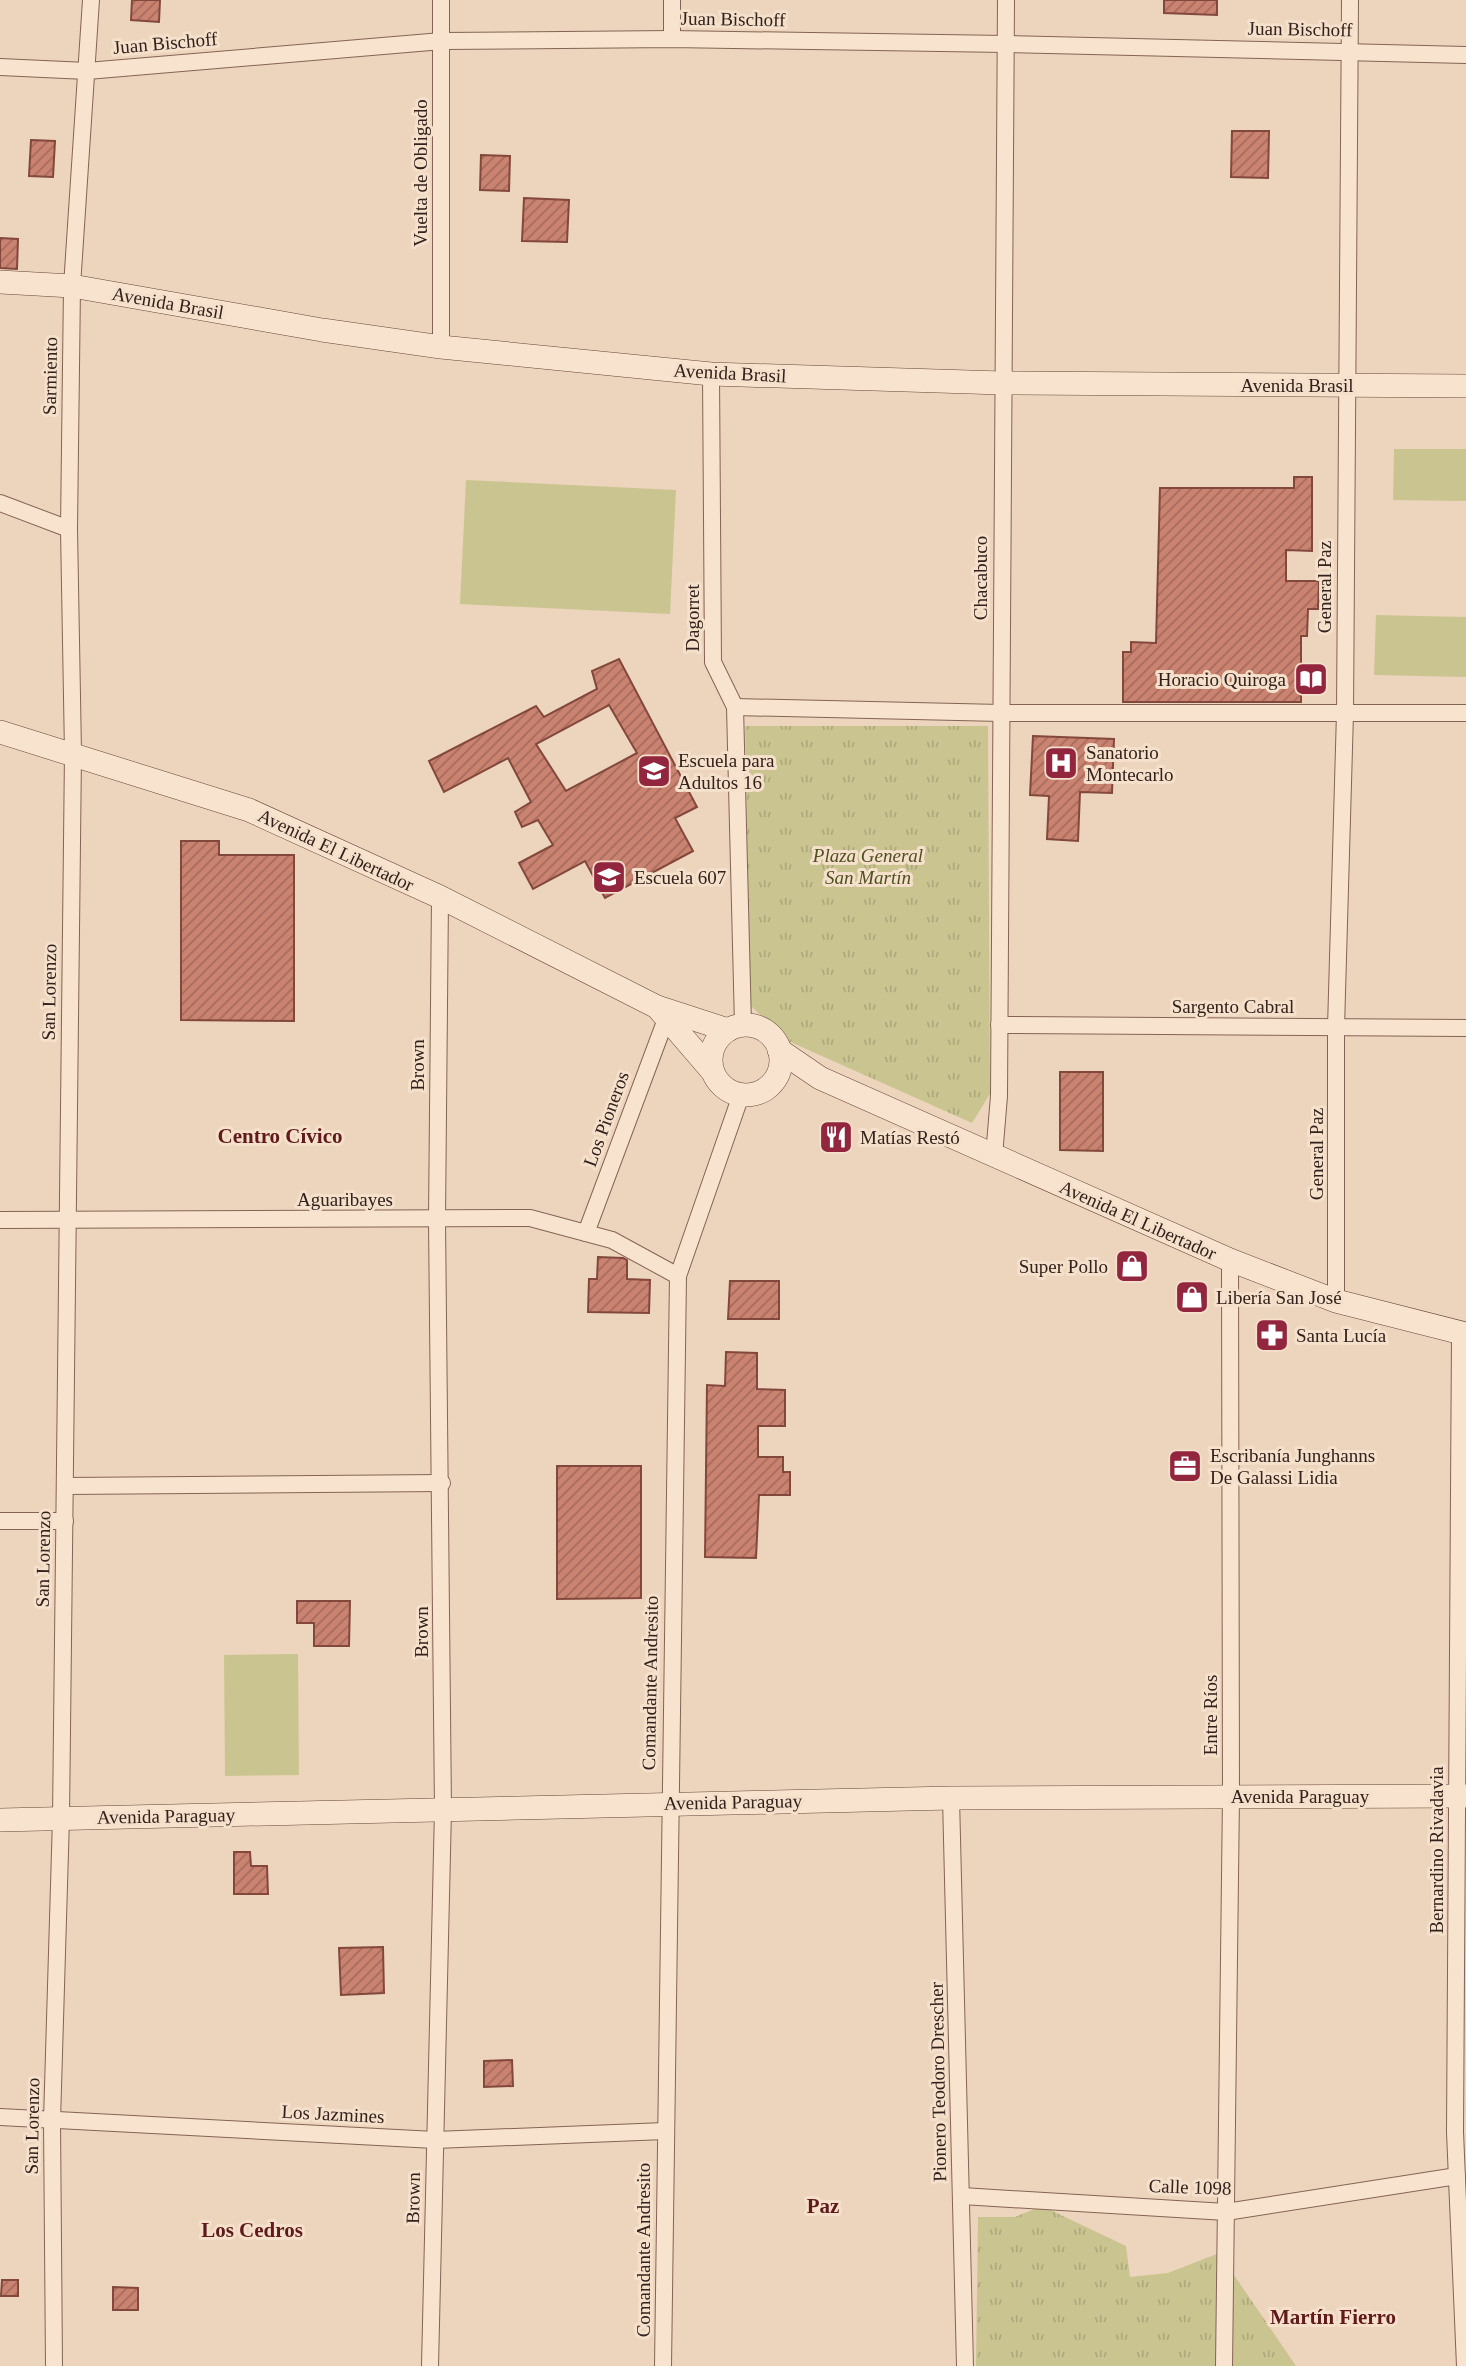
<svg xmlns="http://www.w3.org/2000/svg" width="1466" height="2366" font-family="'Times New Roman',serif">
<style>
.grass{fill:url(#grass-tufts)}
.garden{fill:#cac590}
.building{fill:url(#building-hatch);stroke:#83483c;stroke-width:2;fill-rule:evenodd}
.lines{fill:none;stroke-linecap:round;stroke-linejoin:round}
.minor-casing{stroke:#846456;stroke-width:18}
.secondary-casing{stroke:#664639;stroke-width:24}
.minor{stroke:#f8e3cf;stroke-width:16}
.secondary{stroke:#f8e3cf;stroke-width:23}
.labels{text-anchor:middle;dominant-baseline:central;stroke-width:6;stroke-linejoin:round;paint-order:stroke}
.street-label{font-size:19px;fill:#33211b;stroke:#f5e0cb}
.poi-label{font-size:19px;fill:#33211b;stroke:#f5e0cb;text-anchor:start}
.park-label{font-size:19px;font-style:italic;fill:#4e5021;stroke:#f5e0cb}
.neighbourhood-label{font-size:21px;font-weight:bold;fill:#601a1b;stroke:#f5e0cb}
</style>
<defs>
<pattern id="grass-tufts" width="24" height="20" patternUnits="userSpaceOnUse" patternTransform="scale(1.75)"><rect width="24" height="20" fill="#cac590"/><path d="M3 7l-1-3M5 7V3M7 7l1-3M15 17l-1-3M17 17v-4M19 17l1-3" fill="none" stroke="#aea97c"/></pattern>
<pattern id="building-hatch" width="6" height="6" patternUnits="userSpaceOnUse" patternTransform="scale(1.75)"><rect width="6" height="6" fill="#cb8371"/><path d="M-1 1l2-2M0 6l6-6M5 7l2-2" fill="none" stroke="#a56b5c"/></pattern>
</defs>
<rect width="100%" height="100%" fill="#edd4bc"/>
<!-- grass -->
<g class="grass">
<path d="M745,726H988L990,1094L972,1123L786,1040L750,1005Z"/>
<path d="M1042,2206L1126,2246L1130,2277L1168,2273L1219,2253L1296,2366H976L978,2217H1015Z"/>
</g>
<!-- garden -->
<g class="garden">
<path d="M1394,449H1466V501L1393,500Z"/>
<path d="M466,480L676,490L670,614L460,604Z"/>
<path d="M1376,615L1466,617V677L1374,675Z"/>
<path d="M298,1654L299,1775L225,1776L224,1655Z"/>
</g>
<!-- building -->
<g class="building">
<path d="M132,0H160L159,22L131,20Z"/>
<path d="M1164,0H1217V15L1164,13Z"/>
<path d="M1232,131H1269L1268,178L1231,177Z"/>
<path d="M31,140L55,141L53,177L29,176Z"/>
<path d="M481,155L510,156L509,191L480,190Z"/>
<path d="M524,198L569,200L567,242L522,241Z"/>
<path d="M0,238L18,239L17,269L0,268Z"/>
<path d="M1294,477H1312V551L1286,550V581H1319L1318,609H1308L1307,636H1301V702H1123V652H1131V642L1156,643L1160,488H1294Z"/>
<path d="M619,659L697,807L675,818L693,851L605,898L585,861L533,889L519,863L553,845L538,820L522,827L515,812L531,802L508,758L444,792L429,761L536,706L544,717L597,689L592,671ZM609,705L637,753L566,791L536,744Z"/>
<path d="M1033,736L1114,739L1112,793L1080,792L1078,841L1047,839L1049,796L1030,795Z"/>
<path d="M181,841H219V855H294V1021L181,1020Z"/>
<path d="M1060,1072H1103V1151L1060,1150Z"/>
<path d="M598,1257L623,1258L627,1260V1279L650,1280L649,1313L588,1312L589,1279H597Z"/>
<path d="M730,1281H779V1319H728Z"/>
<path d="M726,1352L757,1353V1389L785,1390V1426H758V1457H783V1472H790V1495H759L756,1558L705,1557L707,1385L725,1386Z"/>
<path d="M557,1466H641V1598L557,1599Z"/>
<path d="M297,1601H350L349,1646H314V1623H297Z"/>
<path d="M234,1852H250L251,1866H267L268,1894H234Z"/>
<path d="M383,1947L384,1993L341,1995L339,1948Z"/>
<path d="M512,2060L513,2086L484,2087V2061Z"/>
<path d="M2,2280H18V2296H1Z"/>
<path d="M113,2287L138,2288V2310H113Z"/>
</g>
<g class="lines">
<!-- minor casing -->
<g class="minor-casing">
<g id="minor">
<path d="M441,0V347"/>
<path d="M672,0V39"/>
<path d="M0,67L87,71L442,41L672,39L1006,44L1466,55"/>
<path d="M711,374L713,662L735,707L743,1025"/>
<path d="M0,503L69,529"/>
<path d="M735,707L1001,713H1466"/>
<path d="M999,1025L1466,1028"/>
<path d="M994,1156L999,1096L1006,0"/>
<path d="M0,1220L530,1218L612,1240L678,1276"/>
<path d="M586,1233L666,1019"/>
<path d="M1336,1301V1028L1345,713L1350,0"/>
<path d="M1460,1334L1455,2132L1465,2366"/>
<path d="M65,1486L442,1483"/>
<path d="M0,1521H65"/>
<path d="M951,1798L965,2366"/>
<path d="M0,2117L435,2140L665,2131"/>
<path d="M962,2196L1226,2212L1457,2176"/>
<path d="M54,2366L52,2121L61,1818L73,753L69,529L72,286L91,0"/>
<path d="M430,2366L443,1810L437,1220L440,897"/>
<path d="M663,2366L678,1276L741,1095"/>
<path d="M1224,2366L1231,1796L1230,1260"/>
</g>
</g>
<!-- secondary casing -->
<g class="secondary-casing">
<g id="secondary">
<path d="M0,282L72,286L322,330L441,347L711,374L1002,383L1466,386"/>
<path d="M0,732L249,810L440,897L657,1007L728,1030"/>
<path d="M657,1007L712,1071"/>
<circle cx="746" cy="1060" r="35"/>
<path d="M779,1050L820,1078L1230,1260L1336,1301L1466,1334"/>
<path d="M0,1820L951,1798L1466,1796"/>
</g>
</g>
<!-- minor -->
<use href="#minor" class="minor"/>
<!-- secondary -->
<use href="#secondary" class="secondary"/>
</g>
<!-- icons -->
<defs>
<g id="library-square" transform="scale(1.75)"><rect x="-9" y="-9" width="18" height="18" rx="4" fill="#93263f" stroke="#f5e0cb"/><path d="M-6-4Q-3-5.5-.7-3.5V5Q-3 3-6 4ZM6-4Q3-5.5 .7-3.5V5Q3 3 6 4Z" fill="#fff"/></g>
<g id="hospital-square" transform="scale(1.75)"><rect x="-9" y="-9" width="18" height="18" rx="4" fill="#93263f" stroke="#f5e0cb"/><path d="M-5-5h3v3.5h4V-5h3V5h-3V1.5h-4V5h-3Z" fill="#fff"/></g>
<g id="school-square" transform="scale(1.75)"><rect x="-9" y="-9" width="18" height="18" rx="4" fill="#93263f" stroke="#f5e0cb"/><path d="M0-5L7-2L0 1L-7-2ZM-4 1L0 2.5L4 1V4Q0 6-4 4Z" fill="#fff"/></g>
<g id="restaurant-square" transform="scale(1.75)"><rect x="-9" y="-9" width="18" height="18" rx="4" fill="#93263f" stroke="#f5e0cb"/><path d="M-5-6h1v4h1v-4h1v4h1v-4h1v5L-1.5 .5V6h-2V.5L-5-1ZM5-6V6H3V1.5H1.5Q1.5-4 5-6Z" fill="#fff"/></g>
<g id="shop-square" transform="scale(1.75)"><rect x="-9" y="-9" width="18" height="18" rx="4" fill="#93263f" stroke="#f5e0cb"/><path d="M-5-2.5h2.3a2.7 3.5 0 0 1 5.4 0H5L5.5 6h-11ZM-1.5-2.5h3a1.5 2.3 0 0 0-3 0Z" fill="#fff"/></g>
<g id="pharmacy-square" transform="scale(1.75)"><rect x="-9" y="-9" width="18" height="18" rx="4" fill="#93263f" stroke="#f5e0cb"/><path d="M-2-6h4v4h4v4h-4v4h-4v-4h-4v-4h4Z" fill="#fff"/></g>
<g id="office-square" transform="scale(1.75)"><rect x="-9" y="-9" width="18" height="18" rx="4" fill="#93263f" stroke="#f5e0cb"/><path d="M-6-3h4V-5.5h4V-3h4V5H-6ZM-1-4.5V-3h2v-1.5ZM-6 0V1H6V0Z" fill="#fff"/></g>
</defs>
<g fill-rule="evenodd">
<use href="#library-square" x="1311" y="679"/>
<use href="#hospital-square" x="1061" y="763"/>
<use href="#school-square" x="654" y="771"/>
<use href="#school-square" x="609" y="877"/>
<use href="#restaurant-square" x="836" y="1137"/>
<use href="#shop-square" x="1132" y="1266"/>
<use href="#shop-square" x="1192" y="1297"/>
<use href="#pharmacy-square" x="1272" y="1335"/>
<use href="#office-square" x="1185" y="1466"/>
</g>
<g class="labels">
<!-- street labels -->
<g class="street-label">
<text transform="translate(733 19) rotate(1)">Juan Bischoff</text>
<text transform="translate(1300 29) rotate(1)">Juan Bischoff</text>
<text transform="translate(165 43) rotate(-5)">Juan Bischoff</text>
<text transform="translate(420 173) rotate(-90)">Vuelta de Obligado</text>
<text transform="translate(168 303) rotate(10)">Avenida Brasil</text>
<text transform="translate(730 373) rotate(3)">Avenida Brasil</text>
<text transform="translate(50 376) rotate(-89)">Sarmiento</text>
<text x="1297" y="385">Avenida Brasil</text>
<text transform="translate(980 578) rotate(-90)">Chacabuco</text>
<text transform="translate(1324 587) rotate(-90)">General Paz</text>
<text transform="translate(692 618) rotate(-90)">Dagorret</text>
<text transform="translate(336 850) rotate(25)">Avenida El Libertador</text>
<text transform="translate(49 992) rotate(-89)">San Lorenzo</text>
<text x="1233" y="1006">Sargento Cabral</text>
<text transform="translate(417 1065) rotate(-90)">Brown</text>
<text transform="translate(606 1119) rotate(-70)">Los Pioneros</text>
<text transform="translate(1316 1154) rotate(-90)">General Paz</text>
<text x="345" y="1199">Aguaribayes</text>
<text transform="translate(1138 1220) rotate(24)">Avenida El Libertador</text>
<text transform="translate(43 1559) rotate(-89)">San Lorenzo</text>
<text transform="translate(421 1632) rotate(-90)">Brown</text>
<text transform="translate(650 1683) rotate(-89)">Comandante Andresito</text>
<text transform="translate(1210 1715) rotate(-90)">Entre Ríos</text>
<text x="1300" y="1796">Avenida Paraguay</text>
<text transform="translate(733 1802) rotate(-1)">Avenida Paraguay</text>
<text transform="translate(166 1816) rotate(-1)">Avenida Paraguay</text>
<text transform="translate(1436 1850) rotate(-90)">Bernardino Rivadavia</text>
<text transform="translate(938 2082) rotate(-91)">Pionero Teodoro Drescher</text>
<text transform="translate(333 2114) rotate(3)">Los Jazmines</text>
<text transform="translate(32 2126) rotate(-89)">San Lorenzo</text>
<text transform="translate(1190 2187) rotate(2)">Calle 1098</text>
<text transform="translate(413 2198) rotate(-89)">Brown</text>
<text transform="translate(643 2250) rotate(-90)">Comandante Andresito</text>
</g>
<!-- poi labels -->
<g class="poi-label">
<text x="1286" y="679" text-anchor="end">Horacio Quiroga</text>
<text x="1086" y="752">Sanatorio<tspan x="1086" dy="22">Montecarlo</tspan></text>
<text x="678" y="760">Escuela para<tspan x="678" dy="22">Adultos 16</tspan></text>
<text x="634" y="877">Escuela 607</text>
<text x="860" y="1137">Matías Restó</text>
<text x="1108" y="1266" text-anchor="end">Super Pollo</text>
<text x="1216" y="1297">Libería San José</text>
<text x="1296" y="1335">Santa Lucía</text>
<text x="1210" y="1455">Escribanía Junghanns<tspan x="1210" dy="22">De Galassi Lidia</tspan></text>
</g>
<!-- park labels -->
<g class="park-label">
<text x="868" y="855">Plaza General<tspan x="868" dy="22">San Martín</tspan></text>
</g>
<!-- neighbourhood labels -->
<g class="neighbourhood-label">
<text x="280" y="1136">Centro Cívico</text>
<text x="823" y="2206">Paz</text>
<text x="252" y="2230">Los Cedros</text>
<text x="1333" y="2317">Martín Fierro</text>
</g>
</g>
</svg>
